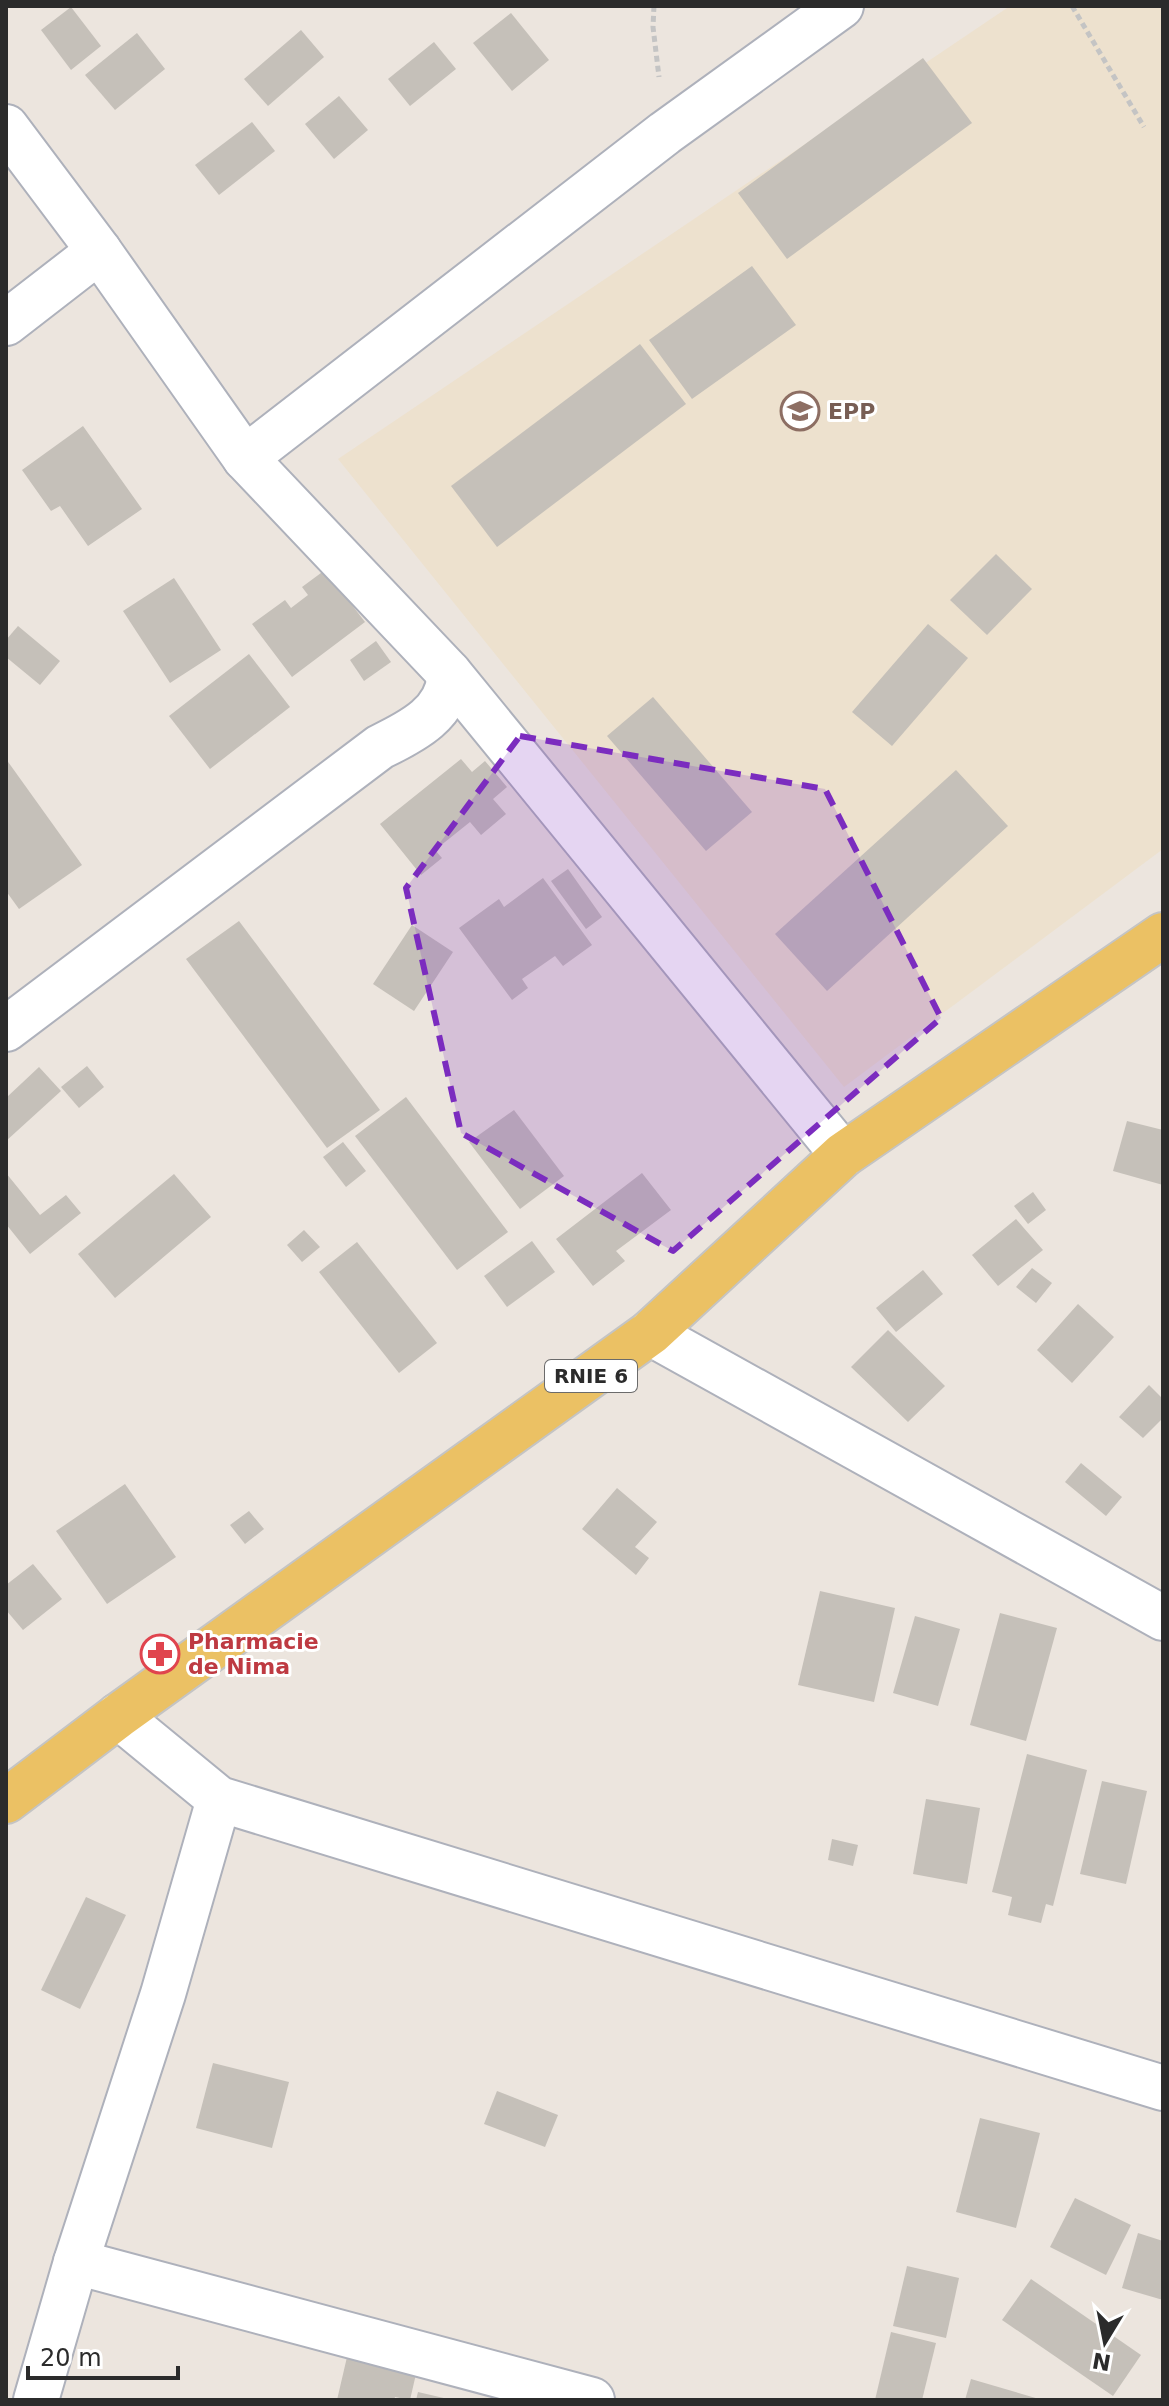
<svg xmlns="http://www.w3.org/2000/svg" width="1169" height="2406" font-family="'DejaVu Sans',sans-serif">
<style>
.education{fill:#ede1ce}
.building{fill:#c5c0b9}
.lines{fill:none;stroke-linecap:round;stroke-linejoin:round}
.minor-casing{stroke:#aeb1bb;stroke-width:48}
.primary-casing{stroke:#c4c4c4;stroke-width:48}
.path{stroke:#c4c4c4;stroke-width:5;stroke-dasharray:6 4;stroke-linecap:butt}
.minor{stroke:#fff;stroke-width:44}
.primary{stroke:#ebc164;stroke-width:44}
.marked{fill:#7b2cbf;fill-opacity:0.2;stroke:#7b2cbf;stroke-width:6;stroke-dasharray:16 10;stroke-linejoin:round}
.labels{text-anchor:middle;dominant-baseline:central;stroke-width:6;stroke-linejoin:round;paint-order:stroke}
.shield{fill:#fff;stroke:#6b6b6b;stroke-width:2}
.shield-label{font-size:20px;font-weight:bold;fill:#2b2b2b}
.education-label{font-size:22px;font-weight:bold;fill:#785e54;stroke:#fff;text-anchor:start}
.health-label{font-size:22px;font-weight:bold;fill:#be3a42;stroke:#fff;text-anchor:start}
</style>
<rect width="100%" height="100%" fill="#ece5de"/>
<!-- education -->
<path class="education" d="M1010,6H1163V849L844,1087L338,459Z"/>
<!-- building -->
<g class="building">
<path d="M71,7L101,46L71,70L41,30Z"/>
<path d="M511,13L549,60L512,91L473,43Z"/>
<path d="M301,30L324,57L268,106L244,79Z"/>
<path d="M137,33L165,69L115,110L85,75Z"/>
<path d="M434,42L456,69L410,106L388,79Z"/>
<path d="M923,58L972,123L787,259L738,193Z"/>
<path d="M339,96L368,130L334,159L305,124Z"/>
<path d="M252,122L275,151L219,195L195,165Z"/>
<path d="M752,266L796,325L692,399L649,340Z"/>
<path d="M640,344L686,404L497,547L451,486Z"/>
<path d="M83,426L142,509L88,546L60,506L51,511L22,470Z"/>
<path d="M996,554L1032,589L987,635L950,600Z"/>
<path d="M325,570L365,622L292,677L252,624L285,600L291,608L308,595L302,587Z"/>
<path d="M174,578L221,650L170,683L123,611Z"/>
<path d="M928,624L968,658L892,746L852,712Z"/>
<path d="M18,626L60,661L40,685L6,657V640Z"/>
<path d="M376,641L391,662L364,681L350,660Z"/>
<path d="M249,654L290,707L210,769L169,716Z"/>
<path d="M653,697L752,812L706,851L607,736Z"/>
<path d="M6,759L82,865L19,909L6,891Z"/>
<path d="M461,759L472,772L485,761L507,787L493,799L506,814L481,835L470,822L435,850L442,858L421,875L380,824Z"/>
<path d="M956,770L1008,826L827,991L775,934Z"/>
<path d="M568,869L602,917L586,929L551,881Z"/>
<path d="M543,878L592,945L563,966L555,956L522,979L528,988L512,1000L459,928L499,899L504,907Z"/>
<path d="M239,921L380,1110L327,1148L186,959Z"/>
<path d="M412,925L453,952L414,1011L373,984Z"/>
<path d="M87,1066L104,1087L79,1108L61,1087Z"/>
<path d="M39,1067L61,1091L6,1141V1098Z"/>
<path d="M406,1097L508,1232L457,1270L355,1136Z"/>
<path d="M514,1110L564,1176L520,1209L469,1142Z"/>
<path d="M1127,1121L1163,1130V1185L1113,1171Z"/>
<path d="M343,1142L366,1171L346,1187L323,1157Z"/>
<path d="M6,1173L40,1215L66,1195L81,1213L30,1254L6,1224Z"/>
<path d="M642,1173L671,1210L616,1251L625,1261L593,1286L556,1239Z"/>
<path d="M174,1174L211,1217L115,1298L78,1254Z"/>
<path d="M1033,1192L1046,1210L1028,1224L1014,1206Z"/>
<path d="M1016,1219L1043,1250L998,1286L972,1255Z"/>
<path d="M304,1230L320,1247L302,1262L287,1245Z"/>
<path d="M532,1241L555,1272L507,1307L484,1276Z"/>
<path d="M357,1242L437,1343L399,1373L319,1272Z"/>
<path d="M1032,1268L1052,1283L1036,1303L1016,1287Z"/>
<path d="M923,1270L943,1294L896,1332L876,1308Z"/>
<path d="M1078,1304L1114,1337L1072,1383L1037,1350Z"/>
<path d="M888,1330L945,1386L908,1422L851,1367Z"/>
<path d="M1149,1385L1163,1399V1418L1143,1438L1119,1417Z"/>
<path d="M1081,1463L1122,1497L1106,1516L1065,1482Z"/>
<path d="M125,1484L176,1557L107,1604L56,1531Z"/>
<path d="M617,1488L657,1522L635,1547L649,1558L636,1575L582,1529Z"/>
<path d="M249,1511L264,1529L245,1544L230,1525Z"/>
<path d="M33,1564L62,1599L23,1630L6,1610V1585Z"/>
<path d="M820,1591L895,1608L874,1702L798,1685Z"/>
<path d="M1000,1613L1057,1628L1026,1741L970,1725Z"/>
<path d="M915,1616L960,1629L938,1706L893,1693Z"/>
<path d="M1027,1754L1087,1770L1053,1906L1046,1904L1041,1923L1008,1915L1012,1897L992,1892Z"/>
<path d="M1102,1781L1147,1791L1126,1884L1080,1874Z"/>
<path d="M926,1799L980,1808L967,1884L913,1874Z"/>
<path d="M832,1839L858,1845L853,1866L828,1860Z"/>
<path d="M86,1897L126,1915L80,2009L41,1990Z"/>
<path d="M213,2063L289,2082L272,2148L196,2128Z"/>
<path d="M497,2091L558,2115L545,2147L484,2124Z"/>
<path d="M980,2118L1040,2133L1016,2228L956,2212Z"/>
<path d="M1075,2198L1131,2225L1106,2275L1050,2247Z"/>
<path d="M1138,2233L1163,2241V2300L1122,2288Z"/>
<path d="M907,2266L959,2278L946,2338L893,2326Z"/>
<path d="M1031,2279L1141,2355L1113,2396L1002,2320Z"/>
<path d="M891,2332L936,2343L922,2400H875Z"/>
<path d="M347,2357L416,2374L410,2400L395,2397L394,2400H337Z"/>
<path d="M971,2379L1039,2399V2400H965Z"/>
<path d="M418,2392L448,2399V2400H416Z"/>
</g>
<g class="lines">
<!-- minor casing -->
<g class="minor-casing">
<g id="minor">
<path d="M6,127L99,251L245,458L449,673L843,1155"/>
<path d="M6,323L99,251"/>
<path d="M245,458L665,133L841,6"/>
<path d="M6,1029L380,747C411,732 451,712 449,673"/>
<path d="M650,1333L1163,1618"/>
<path d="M118,1716L219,1799L1163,2088"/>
<path d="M76,2262L592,2400"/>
<path d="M36,2400L76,2262L163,1994L219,1799"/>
</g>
</g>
<!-- primary casing -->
<g class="primary-casing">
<path id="primary" d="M6,1801L118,1716L650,1333L843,1155L1163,935"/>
</g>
<!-- path -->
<g class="path">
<path d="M654,6L653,27L659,77"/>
<path d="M1072,6L1144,127"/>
</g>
<!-- minor -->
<use href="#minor" class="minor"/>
<!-- primary -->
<use href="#primary" class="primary"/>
</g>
<!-- marked area -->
<path class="marked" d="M520,736L825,789L941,1018L673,1251L461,1133L406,888Z"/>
<!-- icons -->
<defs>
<g id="school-ring" transform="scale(2)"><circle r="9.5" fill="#fff" stroke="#8d6e63" stroke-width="1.5"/><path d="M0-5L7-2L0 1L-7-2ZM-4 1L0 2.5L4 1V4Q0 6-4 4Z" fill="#8d6e63"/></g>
<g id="pharmacy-ring" transform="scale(2)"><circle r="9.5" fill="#fff" stroke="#e0444e" stroke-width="1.5"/><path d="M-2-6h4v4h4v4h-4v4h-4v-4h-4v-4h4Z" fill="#e0444e"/></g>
</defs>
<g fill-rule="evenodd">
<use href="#school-ring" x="800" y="411"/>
<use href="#pharmacy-ring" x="160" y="1654"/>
</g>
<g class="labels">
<!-- shield labels -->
<rect class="shield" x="545" y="1360" width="92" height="32" rx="6"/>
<g class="shield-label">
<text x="591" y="1376">RNIE 6</text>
</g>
<!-- education labels -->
<g class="education-label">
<text x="828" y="411">EPP</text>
</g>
<!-- health labels -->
<g class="health-label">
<text x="188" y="1641">Pharmacie<tspan x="188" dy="25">de Nima</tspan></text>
</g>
</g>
<!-- border -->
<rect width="1169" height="2406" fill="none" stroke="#2b2b2b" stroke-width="16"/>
<!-- north arrow -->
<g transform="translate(1105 2342) rotate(190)" stroke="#ffffff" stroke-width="6" paint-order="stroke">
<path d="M0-6L14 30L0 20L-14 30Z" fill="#2b2b2b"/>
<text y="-12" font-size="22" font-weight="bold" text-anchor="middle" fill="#2b2b2b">N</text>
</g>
<!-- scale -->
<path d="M28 2366v12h150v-12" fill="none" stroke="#2b2b2b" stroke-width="4"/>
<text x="40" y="2366" font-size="24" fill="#2b2b2b" stroke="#ffffff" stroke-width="6" paint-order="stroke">20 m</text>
</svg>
